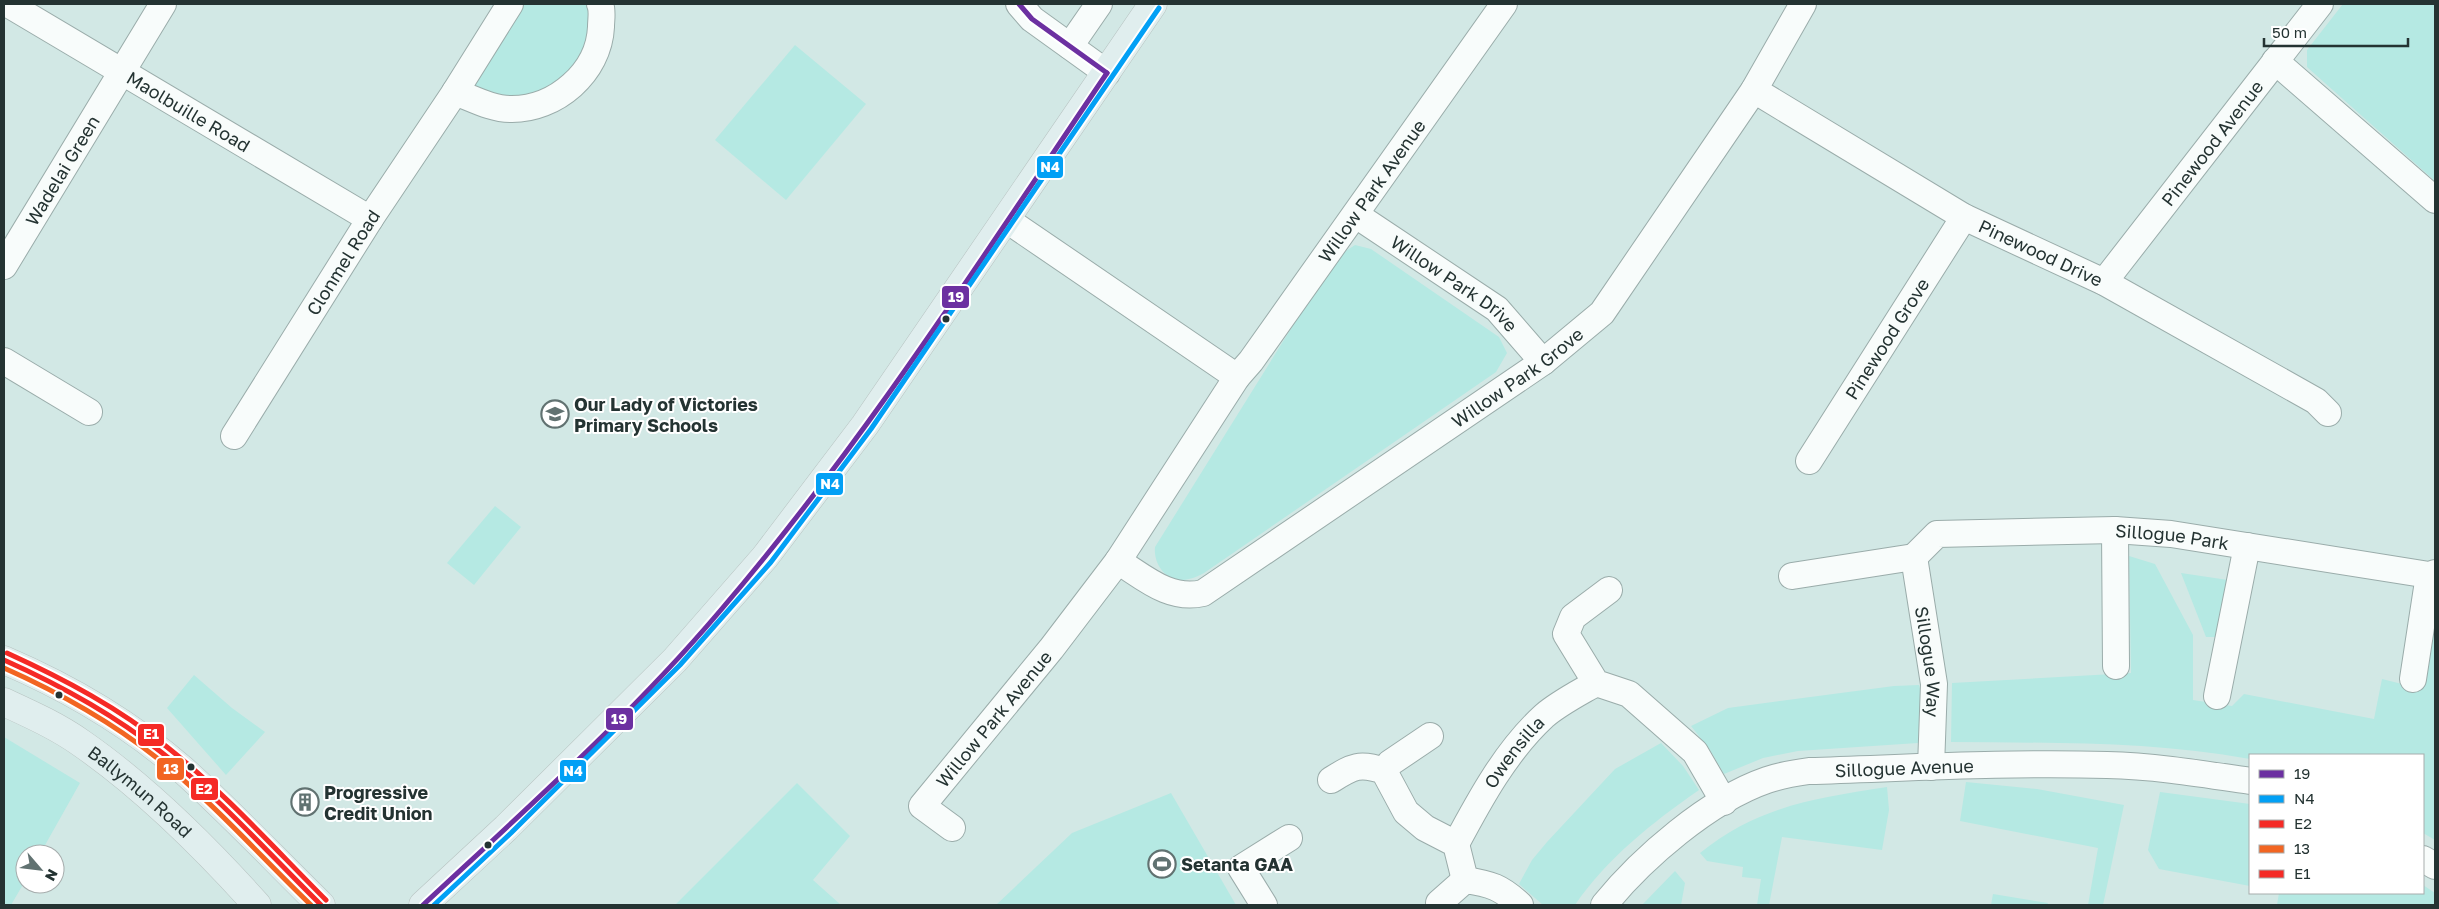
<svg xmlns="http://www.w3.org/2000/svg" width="2439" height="909" font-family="'Golos Text',sans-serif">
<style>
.green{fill:#b5e9e3}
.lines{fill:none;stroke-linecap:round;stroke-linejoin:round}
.minor-casing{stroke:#9aacaa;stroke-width:28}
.major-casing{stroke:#b7c3c1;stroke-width:29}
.minor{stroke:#f8fcfb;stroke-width:26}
.major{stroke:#e0eeee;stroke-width:28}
.bus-1-casing{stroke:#fff;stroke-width:9}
.bus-2-casing{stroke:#fff;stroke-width:9}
.bus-3-casing{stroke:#fff;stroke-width:9}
.bus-4-casing{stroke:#fff;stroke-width:9}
.bus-5-casing{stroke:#fff;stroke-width:9}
.bus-1{stroke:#6c30a1;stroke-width:5}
.bus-2{stroke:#02a0f5;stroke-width:5}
.bus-3{stroke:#f52a26;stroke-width:5}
.bus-4{stroke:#f26522;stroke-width:5}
.bus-5{stroke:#f52a26;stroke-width:5}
.bus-dot{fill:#243332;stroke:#fff;stroke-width:2}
.labels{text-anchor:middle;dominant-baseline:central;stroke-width:4;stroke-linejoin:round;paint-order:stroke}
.street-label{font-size:18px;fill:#243332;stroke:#fff}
.poi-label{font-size:18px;font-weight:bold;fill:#243332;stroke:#fff;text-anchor:start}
.line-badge{stroke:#fff;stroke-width:2}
.badge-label{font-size:14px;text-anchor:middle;font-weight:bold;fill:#fff}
</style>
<rect width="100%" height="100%" fill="#d2e8e5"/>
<!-- green -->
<g class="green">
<path d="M525,4H592L585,51L565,80L528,96L505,98L474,85Z"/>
<path d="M2343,4H2435V181L2307,67V50Z"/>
<path d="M795,45L866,104L786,200L715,140Z"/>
<path d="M1355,245L1371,249L1499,337L1507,353L1496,372L1204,573C1200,575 1194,578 1189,579C1168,585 1153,565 1155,547L1335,258Z"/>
<path d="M495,506L521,527L474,585L447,563Z"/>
<path d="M2129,556L2155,564L2193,635V700L2232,706L2244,694L2374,719L2382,679L2418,688L2435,606V840L2423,833V755H2250V759C2151,741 2051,743 1951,742L1952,683L2131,673Z"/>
<path d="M2181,573L2228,580L2218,637H2206Z"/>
<path d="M194,675L232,708L265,732L226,775L167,708Z"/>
<path d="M1919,685L1921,692L1918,743L1798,751L1763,758L1724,774L1710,750L1691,726L1728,708L1894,686Z"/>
<path d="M4,737L80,783L40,854H25V881L11,905H4Z"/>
<path d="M1661,743L1683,766L1699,790C1653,822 1607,858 1575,905H1543L1519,884L1532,860L1547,842L1615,769Z"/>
<path d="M1966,782L2037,789L2124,805L2103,905H2088L2098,848L1960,821Z"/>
<path d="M797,783L850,836L813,880L841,905H675Z"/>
<path d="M1887,787L1889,810L1882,850L1782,837L1769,905H1757L1761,879L1742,877L1743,867L1707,861L1700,853C1758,806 1816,798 1887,787Z"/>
<path d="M2160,792L2250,804V886L2159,869L2148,850Z"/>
<path d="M1171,793L1236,905H996L1072,833Z"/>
<path d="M1675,871L1685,883L1681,905H1642Z"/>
<path d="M2423,885L2435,893V905H2277L2279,893H2423Z"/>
<path d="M1993,894L2048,903L2047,905H1991Z"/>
</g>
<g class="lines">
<!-- minor casing -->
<g class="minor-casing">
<g id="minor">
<path id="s1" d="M8,4L370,219"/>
<path d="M1019,4L1032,19L1107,73"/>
<path d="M1070,46L1099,4"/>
<path d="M2275,61L2435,200"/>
<path id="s2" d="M1754,90L1964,217L2104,282L2316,401L2328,413"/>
<path d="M455,92C472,98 491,109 510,109C556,110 599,72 601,27C601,19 603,11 600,4"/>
<path id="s3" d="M1356,215L1497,309L1543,362"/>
<path d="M1007,220L1237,377"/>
<path id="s4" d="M4,266L163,4"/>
<path id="s5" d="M2104,282L2320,4"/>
<path d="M4,361L89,412"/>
<path id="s6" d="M234,436L370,219L455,92L510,4"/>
<path id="s7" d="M1809,461L1964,217"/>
<path d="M2115,530L2116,666"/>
<path id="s8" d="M1914,557L1937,534L2115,530L2171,534L2429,575L2435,573"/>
<path id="s9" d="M1914,557L1934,684L1931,767"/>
<path id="s10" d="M1118,561C1145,578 1170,601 1203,593L1543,362L1602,313L1754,90L1803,4"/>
<path d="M1792,576L1914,557"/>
<path d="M1609,590L1573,617L1566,634L1596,683L1629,694L1695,752L1724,802"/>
<path d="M2413,679L2429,575"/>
<path d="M2217,696L2247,546"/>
<path d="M1384,771L1390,763L1430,736"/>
<path d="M1331,780C1352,767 1359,762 1384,771L1406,812L1425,828L1456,844L1465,880"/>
<path id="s11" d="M952,828L922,806L1051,649L1118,561L1237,377L1251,361L1504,4"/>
<path id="s12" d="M1456,844C1480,799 1506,751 1544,716C1559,703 1579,693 1596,683"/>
<path d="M2423,859L2435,866"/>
<path d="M1439,903L1465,880C1491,884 1501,887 1520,905"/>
<path d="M1264,905L1241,868L1289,838"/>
<path id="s13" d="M1604,905C1642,858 1709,800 1767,780C1781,775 1795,773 1809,771C1908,768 2008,762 2107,765C2155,766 2203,774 2250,781"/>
</g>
</g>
<!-- major casing -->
<g class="major-casing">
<g id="major">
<path d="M4,660C67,687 130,724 182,769C230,812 275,860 321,905"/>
<path id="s14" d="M4,702C30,714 57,726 81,743C146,788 204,846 257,905"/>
<path d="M423,905L506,828L675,660L765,557L865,425L1153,4"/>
</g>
</g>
<!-- minor -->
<use href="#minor" class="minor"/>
<!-- major -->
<use href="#major" class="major"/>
<!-- bus-1 casing -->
<g class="bus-1-casing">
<g id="bus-1">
<path d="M1019,4L1032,19L1107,73"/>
<path d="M423,905C525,810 630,717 720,611C864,443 983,256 1107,73"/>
</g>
</g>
<!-- bus-2 casing -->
<g class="bus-2-casing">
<path id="bus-2" d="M434,905L511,833L680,665L771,562L871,429L1159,8"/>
</g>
<!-- bus-3 casing -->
<g class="bus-3-casing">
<path id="bus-3" d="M4,660C60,685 113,714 161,752C219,797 269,854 321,905"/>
</g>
<!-- bus-4 casing -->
<g class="bus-4-casing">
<path id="bus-4" d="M4,668C58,692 110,721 157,758C213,802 260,856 311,905"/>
</g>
<!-- bus-5 casing -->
<g class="bus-5-casing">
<path id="bus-5" d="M7,653C64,679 119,708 167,747C225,793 274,848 326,900"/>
</g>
<!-- bus-1 -->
<use href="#bus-1" class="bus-1"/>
<!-- bus-2 -->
<use href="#bus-2" class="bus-2"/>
<!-- bus-3 -->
<use href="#bus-3" class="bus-3"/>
<!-- bus-4 -->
<use href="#bus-4" class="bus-4"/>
<!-- bus-5 -->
<use href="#bus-5" class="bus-5"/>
</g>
<!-- icons -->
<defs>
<g id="school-ring" transform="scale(1.4375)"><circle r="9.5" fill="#fff" stroke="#617271" stroke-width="1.5"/><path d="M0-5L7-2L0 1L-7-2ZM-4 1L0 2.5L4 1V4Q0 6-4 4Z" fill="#617271"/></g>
<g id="building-ring" transform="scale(1.4375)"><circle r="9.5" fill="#fff" stroke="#617271" stroke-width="1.5"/><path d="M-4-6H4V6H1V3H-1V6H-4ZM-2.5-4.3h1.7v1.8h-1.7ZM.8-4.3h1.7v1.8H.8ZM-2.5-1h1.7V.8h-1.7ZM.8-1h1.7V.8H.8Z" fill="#617271"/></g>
<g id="stadium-ring" transform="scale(1.4375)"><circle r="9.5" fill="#fff" stroke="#617271" stroke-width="1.5"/><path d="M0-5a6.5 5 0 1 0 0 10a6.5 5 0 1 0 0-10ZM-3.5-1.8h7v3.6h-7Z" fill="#617271"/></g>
</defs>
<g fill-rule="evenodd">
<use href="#school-ring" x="555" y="414"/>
<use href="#building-ring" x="305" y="802"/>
<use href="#stadium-ring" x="1162" y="864"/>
</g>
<!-- markers -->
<g class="bus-dot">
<circle cx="946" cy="319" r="4.5"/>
<circle cx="59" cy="695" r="4.5"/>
<circle cx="191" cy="767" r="4.5"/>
<circle cx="488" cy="845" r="4.5"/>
</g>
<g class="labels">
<!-- street labels -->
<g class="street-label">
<text stroke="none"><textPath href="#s1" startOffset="210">Maolbuille Road</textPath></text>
<text stroke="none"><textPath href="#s5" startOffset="176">Pinewood Avenue</textPath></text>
<text stroke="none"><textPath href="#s4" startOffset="112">Wadelai Green</textPath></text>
<text stroke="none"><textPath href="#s11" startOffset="800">Willow Park Avenue</textPath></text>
<text stroke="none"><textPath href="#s2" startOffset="330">Pinewood Drive</textPath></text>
<text stroke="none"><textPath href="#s6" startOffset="205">Clonmel Road</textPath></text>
<text stroke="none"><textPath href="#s3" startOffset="120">Willow Park Drive</textPath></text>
<text stroke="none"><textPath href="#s7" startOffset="145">Pinewood Grove</textPath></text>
<text stroke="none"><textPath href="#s10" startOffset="475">Willow Park Grove</textPath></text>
<text stroke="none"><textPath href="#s8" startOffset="268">Sillogue Park</textPath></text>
<text stroke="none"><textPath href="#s9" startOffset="106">Sillogue Way</textPath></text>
<text stroke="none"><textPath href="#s11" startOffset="150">Willow Park Avenue</textPath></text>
<text stroke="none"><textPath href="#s12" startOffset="109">Owensilla</textPath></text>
<text stroke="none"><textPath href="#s13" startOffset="346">Sillogue Avenue</textPath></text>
<text stroke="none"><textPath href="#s14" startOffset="164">Ballymun Road</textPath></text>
</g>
<!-- poi labels -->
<g class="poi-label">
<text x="574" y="404">Our Lady of Victories<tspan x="574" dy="21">Primary Schools</tspan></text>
<text x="324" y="792">Progressive<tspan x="324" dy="21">Credit Union</tspan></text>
<text x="1181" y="864">Setanta GAA</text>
</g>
</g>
<g class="line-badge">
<rect x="1036" y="155" width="28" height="24" rx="5" fill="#02a0f5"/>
<rect x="941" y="285" width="29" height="24" rx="5" fill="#6c30a1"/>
<rect x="815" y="472" width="29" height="24" rx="5" fill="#02a0f5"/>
<rect x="605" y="707" width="29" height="24" rx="5" fill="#6c30a1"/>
<rect x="137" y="723" width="28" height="24" rx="5" fill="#f52a26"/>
<rect x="156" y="757" width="29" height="24" rx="5" fill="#f26522"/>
<rect x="559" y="759" width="28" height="24" rx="5" fill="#02a0f5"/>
<rect x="190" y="777" width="29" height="24" rx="5" fill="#f52a26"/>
</g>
<g class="badge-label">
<text x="1050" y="172">N4</text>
<text x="956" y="302">19</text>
<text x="830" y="489">N4</text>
<text x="619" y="724">19</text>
<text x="151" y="739">E1</text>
<text x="171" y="774">13</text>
<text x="573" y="776">N4</text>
<text x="204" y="794">E2</text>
</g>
<!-- border -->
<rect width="2439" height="909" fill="none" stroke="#243332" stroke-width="10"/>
<!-- legend -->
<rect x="2249" y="754" width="175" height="140" fill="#ffffff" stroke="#a7adad"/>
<rect x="2259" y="770" width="25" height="8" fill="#6c30a1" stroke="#a7adad"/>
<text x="2294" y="779" font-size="15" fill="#243332">19</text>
<rect x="2259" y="795" width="25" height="8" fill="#02a0f5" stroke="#a7adad"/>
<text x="2294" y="804" font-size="15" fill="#243332">N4</text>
<rect x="2259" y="820" width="25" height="8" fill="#f52a26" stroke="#a7adad"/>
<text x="2294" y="829" font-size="15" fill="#243332">E2</text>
<rect x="2259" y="845" width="25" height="8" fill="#f26522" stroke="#a7adad"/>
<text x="2294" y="854" font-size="15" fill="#243332">13</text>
<rect x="2259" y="870" width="25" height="8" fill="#f52a26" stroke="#a7adad"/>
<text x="2294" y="879" font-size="15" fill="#243332">E1</text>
<!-- north arrow -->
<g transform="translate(40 869) rotate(118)"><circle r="24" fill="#ffffff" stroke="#a7adad"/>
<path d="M0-4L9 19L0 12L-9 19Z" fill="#617271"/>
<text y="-8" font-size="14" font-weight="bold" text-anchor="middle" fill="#243332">N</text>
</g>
<!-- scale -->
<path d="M2264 38v8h144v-8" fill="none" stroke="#243332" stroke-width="2.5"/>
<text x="2272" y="38" font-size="15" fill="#243332" stroke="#ffffff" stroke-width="4" paint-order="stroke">50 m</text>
</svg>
